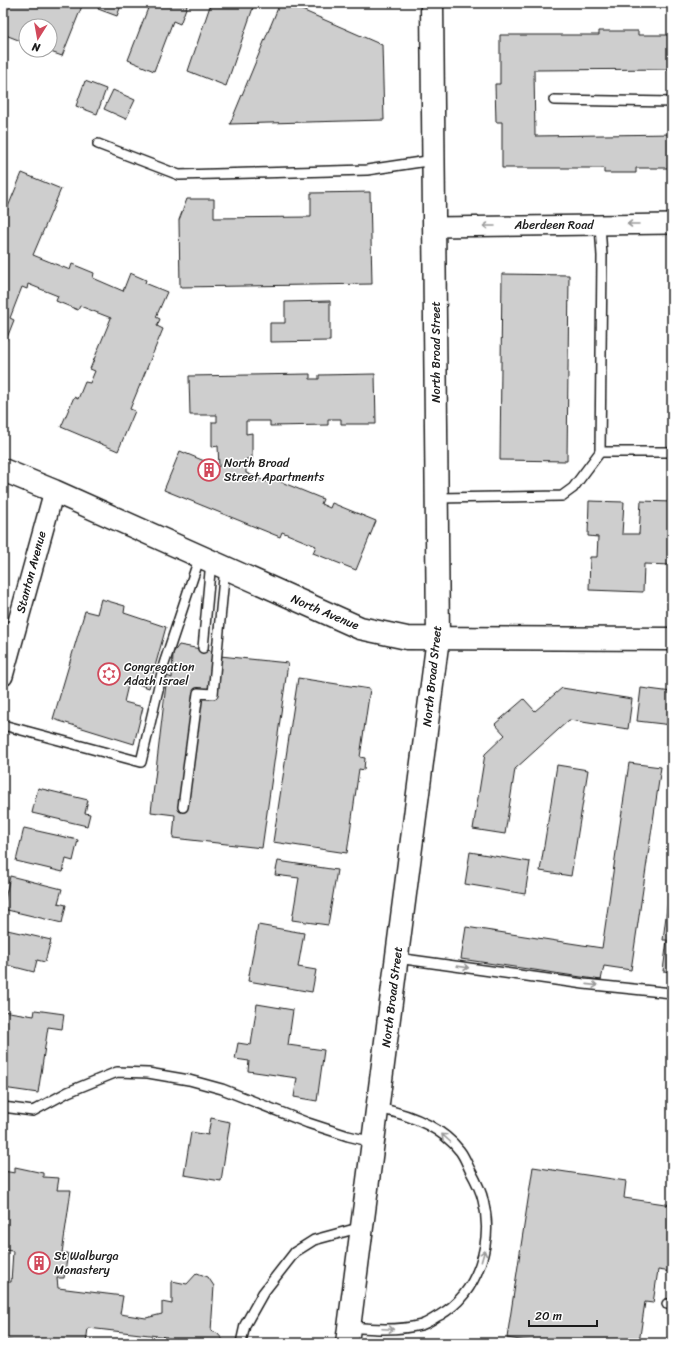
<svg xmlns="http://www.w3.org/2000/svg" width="675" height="1346" font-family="Sriracha,sans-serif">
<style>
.building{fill:#cecece;stroke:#1c1c1c}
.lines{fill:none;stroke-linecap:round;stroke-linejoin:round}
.lane-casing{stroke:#1c1c1c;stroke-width:12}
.street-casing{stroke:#1c1c1c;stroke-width:22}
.secondary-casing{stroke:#1c1c1c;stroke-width:25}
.lane{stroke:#fff;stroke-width:9}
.street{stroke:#fff;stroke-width:19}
.secondary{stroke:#fff;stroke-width:22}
.oneway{stroke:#999}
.labels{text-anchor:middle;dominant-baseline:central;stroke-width:3;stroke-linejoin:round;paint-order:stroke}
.street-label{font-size:12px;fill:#1c1c1c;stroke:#fff}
.poi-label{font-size:12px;fill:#1c1c1c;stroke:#fff;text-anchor:start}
</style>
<rect width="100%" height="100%" fill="#fff"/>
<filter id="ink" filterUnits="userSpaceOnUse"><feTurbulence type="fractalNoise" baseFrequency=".025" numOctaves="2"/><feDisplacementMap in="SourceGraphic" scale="8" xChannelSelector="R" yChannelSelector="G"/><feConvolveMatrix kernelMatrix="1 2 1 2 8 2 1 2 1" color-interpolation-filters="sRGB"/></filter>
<g filter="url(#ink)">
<!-- building -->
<g class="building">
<path d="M3,3H75L82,6L62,56L45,50H50V26H26V43L3,34Z"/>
<path d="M100,3H122L117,16L98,9Z"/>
<path d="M150,3H188L180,24L173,21L154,71L128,60Z"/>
<path d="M211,3L220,6L221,3H248L254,5L226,86L188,71Z"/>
<path d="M280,3H286L382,45L384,120L230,124Z"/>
<path d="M525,3H563V4L525,5Z"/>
<path d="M599,31H638V35H672V69L534,70L535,136L672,134V168H636V173H604V168H502V122H496L495,84H500V35H599Z"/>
<path d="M85,81L106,89L97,114L76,106Z"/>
<path d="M113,90L135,100L126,119L104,109Z"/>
<path d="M22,173L61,189L33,255L70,270L72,264L94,273L93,278L123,291L130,273L146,280L145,283L167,292L156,317L160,319L157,326L163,329L130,409L135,411L118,451L61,427L74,397L78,399L85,382L90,383L95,371L90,369L111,318L80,306L78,310L56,301L58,296L28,284L27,289L22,287L10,318L14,320L3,348V219Z"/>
<path d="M370,192L372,284L180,287L179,220L187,199H214V218L311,217V193Z"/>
<path d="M502,274L569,275L567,461L500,460Z"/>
<path d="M330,301V341L270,342V323H285V302Z"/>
<path d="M310,374V379H319V375L375,374L376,424H341V419H328V425L270,426V421H246V434L252,433V459H246V473L267,482L269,477L323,499L321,504L330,508L332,503L376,521L356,570L313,553L316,546L282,532L280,537L164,490L180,451L219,467L218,446L212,447V422H217V415H190L189,376Z"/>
<path d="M589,501L624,502L622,534H639L641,501L672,502V565L644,564L643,592L589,590L590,557H597L598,537L588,536Z"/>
<path d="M101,599L125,606L124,613L166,627L149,688L129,681L124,702L143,707L134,744L53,719L85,611L97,614Z"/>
<path d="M179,645L217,652L220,656L288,663L262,848L173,838L175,815L151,812L167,676L172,678L173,653Z"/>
<path d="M298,678L370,689L360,757L365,758L364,770L359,769L347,853L273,842Z"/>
<path d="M562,688L632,699L628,729L569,720L515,769L505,834L473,829L485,754L505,735L495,724L524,699L535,711Z"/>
<path d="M641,688L672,692V725L637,721Z"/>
<path d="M629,763L661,767L631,970L604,966L601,980L461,959L466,927L602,948Z"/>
<path d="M557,765L588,770L571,876L540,871Z"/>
<path d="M38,788L88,800L85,813L90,814L87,826L32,813Z"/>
<path d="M24,828L78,840L73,861L66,859L63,872L16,861Z"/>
<path d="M470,852L530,862L525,894L465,884Z"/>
<path d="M278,861L337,870L328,925L292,920L299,878L275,875Z"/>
<path d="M672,868V972L663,971L667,940H663Z"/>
<path d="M10,876L62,889L58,903L66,905L62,923L3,909Z"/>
<path d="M258,925L304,933L298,967L316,970L312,992L248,981Z"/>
<path d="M3,929L51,940L45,962L37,960L34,972L3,964Z"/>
<path d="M257,1004L293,1010L288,1045L324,1050L317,1101L294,1097L297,1078L248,1071L249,1061L235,1059L238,1043L251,1045Z"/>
<path d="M35,1010L64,1014L62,1029L48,1027L38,1093L3,1088V1056L5,1040H3V1011L34,1016Z"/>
<path d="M211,1118L230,1122L221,1181L184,1175L191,1132L208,1135Z"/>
<path d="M15,1167L43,1173V1177L59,1178L57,1190H71L62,1253H68L64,1278H57L58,1288L123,1296L120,1314L146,1318L162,1314V1302L172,1304V1281L187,1284L197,1273L208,1277L214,1286L211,1331L217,1333L226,1343H166L167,1337L88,1328L86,1343H24L3,1340V1282H11L13,1251L3,1250V1171L15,1173Z"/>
<path d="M533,1167L626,1181L624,1198L672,1205V1272L658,1270L653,1303L645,1302L639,1343H540L507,1338Z"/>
</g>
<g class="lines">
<!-- lane casing -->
<g class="lane-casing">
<g id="lane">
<path d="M554,100L672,102"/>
<path d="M98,144L179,175L367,170L434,160"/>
<path d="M600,225L602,256L600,452H672"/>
<path d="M437,498L562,496L573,488L600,452"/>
<path d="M203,648L211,561"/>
<path d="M3,725L141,762L164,664L200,556"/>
<path d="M183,807L198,693L213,694L225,567"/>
<path d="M397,958L584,984L672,993"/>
<path d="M3,1107L33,1111L68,1092L117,1072L148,1073L189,1080L222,1089L308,1123L348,1136L373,1142"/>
<path d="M667,1304H672"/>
<path d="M349,1327C373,1329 397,1331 421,1325C428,1323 434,1318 440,1315C478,1293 494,1242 483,1200C481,1190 475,1179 470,1170C467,1164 464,1156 460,1151C441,1126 407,1114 378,1108"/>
<path d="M241,1343L245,1325L263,1293L295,1252L314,1240L362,1227"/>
</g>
</g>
<!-- street casing -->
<g class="street-casing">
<g id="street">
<path d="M436,227L672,224"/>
<path d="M3,676L54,491"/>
</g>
</g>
<!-- secondary casing -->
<g class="secondary-casing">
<g id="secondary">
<path d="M3,470L54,491L360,628L407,638L672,639"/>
<path d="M347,1343L438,638L432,3"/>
</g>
</g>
<!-- lane -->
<use href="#lane" class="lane"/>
<!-- street -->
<use href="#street" class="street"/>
<!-- secondary -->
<use href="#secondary" class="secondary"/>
</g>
<!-- one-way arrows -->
<defs><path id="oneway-shaft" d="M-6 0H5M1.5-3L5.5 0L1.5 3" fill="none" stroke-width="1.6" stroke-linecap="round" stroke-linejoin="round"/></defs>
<g class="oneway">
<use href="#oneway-shaft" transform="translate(633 224) rotate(180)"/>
<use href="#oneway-shaft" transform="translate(489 226) rotate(180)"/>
<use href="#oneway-shaft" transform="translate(463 967) rotate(8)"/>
<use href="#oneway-shaft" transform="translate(592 985) rotate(6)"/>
<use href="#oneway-shaft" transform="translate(446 1138) rotate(-138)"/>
<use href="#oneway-shaft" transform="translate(483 1256) rotate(-74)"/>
<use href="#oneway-shaft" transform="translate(388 1329) rotate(3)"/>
</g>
</g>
<!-- icons -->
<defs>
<g id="building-ring" transform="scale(1.15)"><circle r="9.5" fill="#fff" stroke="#d1495b" stroke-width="1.5"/><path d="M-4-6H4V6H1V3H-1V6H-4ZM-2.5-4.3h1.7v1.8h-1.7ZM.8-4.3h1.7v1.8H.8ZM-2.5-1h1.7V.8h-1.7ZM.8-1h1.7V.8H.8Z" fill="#d1495b"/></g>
<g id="synagogue-ring" transform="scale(1.15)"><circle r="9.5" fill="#fff" stroke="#d1495b" stroke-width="1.5"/><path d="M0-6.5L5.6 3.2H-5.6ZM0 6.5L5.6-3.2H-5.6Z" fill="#d1495b"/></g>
</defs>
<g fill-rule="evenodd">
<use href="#building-ring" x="209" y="470"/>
<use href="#synagogue-ring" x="109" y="674"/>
<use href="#building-ring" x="39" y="1263"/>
</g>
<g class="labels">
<!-- street labels -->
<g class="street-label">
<text x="554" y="225">Aberdeen Road</text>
<text transform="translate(436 352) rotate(-90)">North Broad Street</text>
<text transform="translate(31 572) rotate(-75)">Stanton Avenue</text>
<text transform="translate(325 612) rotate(23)">North Avenue</text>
<text transform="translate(432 676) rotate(-84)">North Broad Street</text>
<text transform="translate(392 997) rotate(-83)">North Broad Street</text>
</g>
<!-- poi labels -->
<g class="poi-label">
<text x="224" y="463">North Broad<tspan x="224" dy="14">Street Apartments</tspan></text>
<text x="124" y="667">Congregation<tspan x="124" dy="14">Adath Israel</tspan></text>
<text x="54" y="1256">St Walburga<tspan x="54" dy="14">Monastery</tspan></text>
</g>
</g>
<!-- margin -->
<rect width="675" height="1346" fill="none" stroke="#fff" stroke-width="16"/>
<rect x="8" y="8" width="659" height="1330" fill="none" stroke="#1c1c1c" stroke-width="1.5" filter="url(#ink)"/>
<!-- north arrow -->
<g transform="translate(38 38) rotate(191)"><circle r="19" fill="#ffffff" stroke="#a4a4a4"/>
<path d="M0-3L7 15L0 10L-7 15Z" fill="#d1495b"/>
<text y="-6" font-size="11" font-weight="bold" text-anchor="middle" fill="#1c1c1c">N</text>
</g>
<!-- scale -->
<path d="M529 1320v6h68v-6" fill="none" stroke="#1c1c1c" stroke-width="2"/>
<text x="535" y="1320" font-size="12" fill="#1c1c1c" stroke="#ffffff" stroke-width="3" paint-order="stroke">20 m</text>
</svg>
